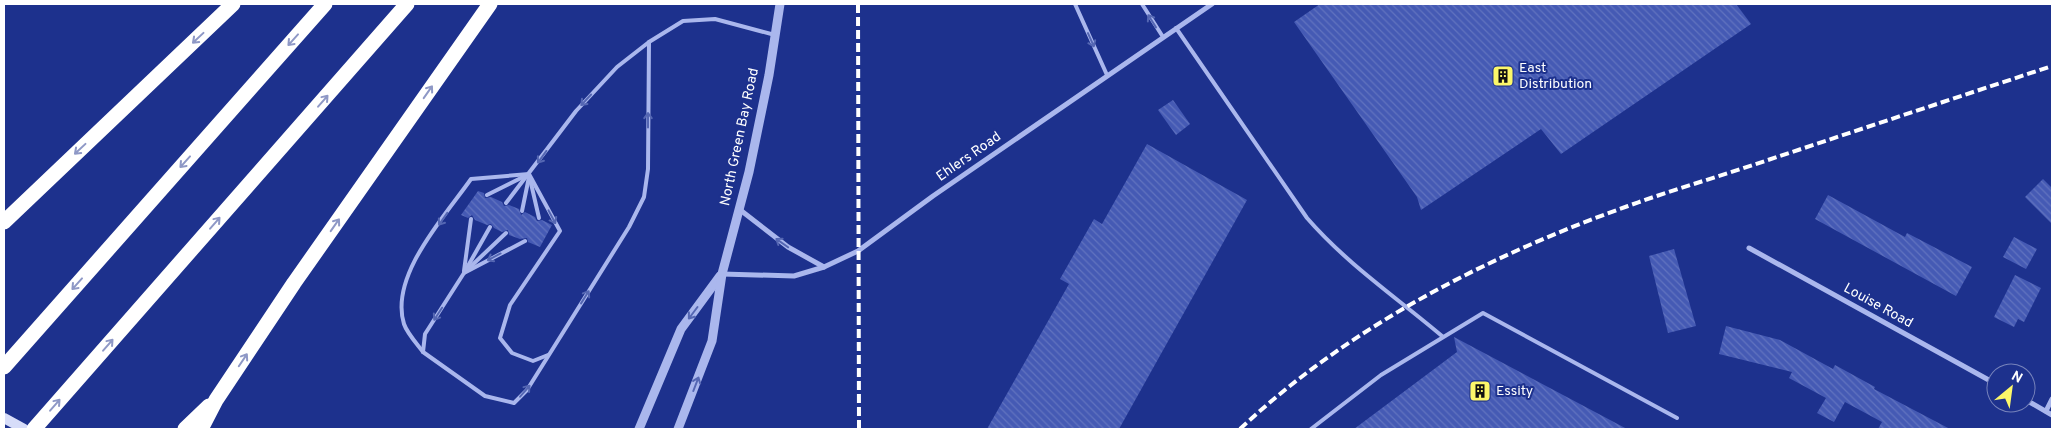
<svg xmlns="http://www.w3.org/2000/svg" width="2056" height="433" font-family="Overpass,sans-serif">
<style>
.building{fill:url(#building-back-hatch)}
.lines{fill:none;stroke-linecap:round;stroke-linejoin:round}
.service{stroke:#aab7ed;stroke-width:4}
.minor{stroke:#aab7ed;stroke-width:5}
.tertiary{stroke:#aab7ed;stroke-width:9}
.secondary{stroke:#d7ddf9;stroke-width:10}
.motorway{stroke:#fff;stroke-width:15}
.rail{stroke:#fff;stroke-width:4;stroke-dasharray:9 4;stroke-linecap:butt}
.oneway{stroke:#5567b3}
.oneway2{stroke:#8e98c6}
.labels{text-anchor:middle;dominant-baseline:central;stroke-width:4;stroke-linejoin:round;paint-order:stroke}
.poi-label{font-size:14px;fill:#fff;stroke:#1d318d;text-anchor:start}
.street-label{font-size:14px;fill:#fff;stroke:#1d318d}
</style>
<defs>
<pattern id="building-back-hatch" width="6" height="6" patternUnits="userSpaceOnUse" patternTransform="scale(1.25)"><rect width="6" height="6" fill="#455ab4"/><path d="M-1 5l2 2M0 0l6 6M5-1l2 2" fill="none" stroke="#6173bf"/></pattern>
</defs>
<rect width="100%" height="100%" fill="#1d318d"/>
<!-- building -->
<g class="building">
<path d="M1320,4H1736L1751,24L1561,154L1541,129L1421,210L1417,197L1294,22Z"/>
<path d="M1173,100L1190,124L1176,135L1158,110Z"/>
<path d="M1147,144L1247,200L1119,429H987L1069,284L1060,279L1094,219L1102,224Z"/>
<path d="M2043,179L2052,188V224L2025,197Z"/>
<path d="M478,191L484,193L485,198L491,197L502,202L504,206L509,205L519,209L521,215L525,212L535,217L537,221L542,220L552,225L540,247L528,242L527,238L520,239L509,235L508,230L502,232L494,228L491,224L487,225L475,220L472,215L468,218L461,215Z"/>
<path d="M1828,195L1905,237L1907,233L1972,267L1956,296L1815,219Z"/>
<path d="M2014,237L2037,249L2026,269L2003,257Z"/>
<path d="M1674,249L1696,326L1668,333L1649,256Z"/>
<path d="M2015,275L2041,288L2024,322L2018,319L2014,327L1994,317Z"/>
<path d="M1726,326L1780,340L1833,369L1835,365L1875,387L1874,389L1950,429H1878L1882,422L1845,402L1834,422L1817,413L1826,398L1789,378L1792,372L1719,354Z"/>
<path d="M1454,337L1627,429H1354L1457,352Z"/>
</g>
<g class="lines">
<!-- service -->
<g class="service">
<path d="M1075,4L1107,75"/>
<path d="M1142,4L1163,37"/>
<path d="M1176,28L1307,218C1347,264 1396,297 1442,336"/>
<path d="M649,42L683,21L715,19L775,35"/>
<path d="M529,174L560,231L510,305L500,338L512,353L533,361L548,355"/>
<path d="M530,179L539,218"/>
<path d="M487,195L527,175"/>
<path d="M522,211L529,177"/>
<path d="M490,227L464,273L425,334L423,352L485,396L514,403L527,390L629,227L644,197L648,169L649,42L617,67L576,111L506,203"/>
<path d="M467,270L506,233"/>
<path d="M464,271L471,219"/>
<path d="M464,273L525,241"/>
<path d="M423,352C417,344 407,333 404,324C389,276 445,216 471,179L529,174"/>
<path d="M1311,429L1381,375L1483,313L1677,418"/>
</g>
<!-- minor -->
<g class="minor">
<path d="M739,209L788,247L824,267"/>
<path d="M1749,248L1996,384"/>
<path d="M722,274L794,276L824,267L858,251L933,196L1212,4"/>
<path d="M2026,400L2052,415"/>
<path d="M2046,411L2052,399"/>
</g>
<!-- tertiary -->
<g class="tertiary">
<path d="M639,429L681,329L720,276"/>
<path d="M678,429L712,341L722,274L749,172L769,75L780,4"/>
</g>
<!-- secondary -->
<path class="secondary" d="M4,418L24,429"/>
<!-- motorway -->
<g class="motorway">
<path d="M4,222L233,4"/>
<path d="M4,367L325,4"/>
<path d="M34,429L407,4"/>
<path d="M185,429L209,406"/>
<path d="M201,429L216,400L294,283L490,4"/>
</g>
<!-- rail -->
<g class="rail">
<path d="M858,4L859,429"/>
<path d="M1240,429C1350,326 1488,256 1628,206C1669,191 1711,179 1753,165C1852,132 1952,99 2052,66"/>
</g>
</g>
<!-- one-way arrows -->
<defs><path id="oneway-shaft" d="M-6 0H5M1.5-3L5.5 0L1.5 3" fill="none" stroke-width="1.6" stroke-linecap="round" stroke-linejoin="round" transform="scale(1.25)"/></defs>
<g class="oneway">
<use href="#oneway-shaft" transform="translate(1152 21) rotate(-122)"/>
<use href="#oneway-shaft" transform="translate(1091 40) rotate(66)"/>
<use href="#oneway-shaft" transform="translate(586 100) rotate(133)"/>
<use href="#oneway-shaft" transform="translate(648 120) rotate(-90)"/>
<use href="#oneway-shaft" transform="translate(542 157) rotate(126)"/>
<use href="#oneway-shaft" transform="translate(552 217) rotate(62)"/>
<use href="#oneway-shaft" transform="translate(443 219) rotate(125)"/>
<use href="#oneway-shaft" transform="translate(782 243) rotate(-145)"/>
<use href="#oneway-shaft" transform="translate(494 257) rotate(152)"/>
<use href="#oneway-shaft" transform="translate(585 297) rotate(-58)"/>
<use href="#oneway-shaft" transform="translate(693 313) rotate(127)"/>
<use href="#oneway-shaft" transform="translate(438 314) rotate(123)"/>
<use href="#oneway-shaft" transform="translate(696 384) rotate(-69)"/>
<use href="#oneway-shaft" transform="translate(525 391) rotate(-49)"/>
</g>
<g class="oneway2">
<use href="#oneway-shaft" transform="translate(198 38) rotate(137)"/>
<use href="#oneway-shaft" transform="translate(293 40) rotate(132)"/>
<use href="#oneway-shaft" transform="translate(428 92) rotate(-55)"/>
<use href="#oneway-shaft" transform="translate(323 101) rotate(-49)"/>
<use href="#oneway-shaft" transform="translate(80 149) rotate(137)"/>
<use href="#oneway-shaft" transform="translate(185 162) rotate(132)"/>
<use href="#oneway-shaft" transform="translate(215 223) rotate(-49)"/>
<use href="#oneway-shaft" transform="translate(335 225) rotate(-55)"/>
<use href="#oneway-shaft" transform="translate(77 284) rotate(132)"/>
<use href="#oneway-shaft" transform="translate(108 345) rotate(-49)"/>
<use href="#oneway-shaft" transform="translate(243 360) rotate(-56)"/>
<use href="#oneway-shaft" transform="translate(55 405) rotate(-49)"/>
</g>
<!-- icons -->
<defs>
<g id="building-square" transform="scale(1.125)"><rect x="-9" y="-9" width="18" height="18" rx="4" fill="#fcf769" stroke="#1d318d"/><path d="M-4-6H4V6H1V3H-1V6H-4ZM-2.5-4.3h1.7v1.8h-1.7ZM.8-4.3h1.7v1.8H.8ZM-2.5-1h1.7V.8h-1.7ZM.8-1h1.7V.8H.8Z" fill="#111"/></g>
</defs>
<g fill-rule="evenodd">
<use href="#building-square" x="1503" y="76"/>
<use href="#building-square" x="1480" y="391"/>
</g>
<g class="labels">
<!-- poi labels -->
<g class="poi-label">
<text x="1519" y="68">East<tspan x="1519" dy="16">Distribution</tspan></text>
<text x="1496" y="391">Essity</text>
</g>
<!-- street labels -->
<g class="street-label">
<text transform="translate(740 137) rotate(-78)">North Green Bay Road</text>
<text transform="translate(969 157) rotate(-35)">Ehlers Road</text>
<text transform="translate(1878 306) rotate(29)">Louise Road</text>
</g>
</g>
<!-- border -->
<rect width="2056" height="433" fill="none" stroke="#ffffff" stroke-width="10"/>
<!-- north arrow -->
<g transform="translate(2011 388) rotate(29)"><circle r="24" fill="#1d318d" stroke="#7783bb"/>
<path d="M0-4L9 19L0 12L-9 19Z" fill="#fcf769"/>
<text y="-8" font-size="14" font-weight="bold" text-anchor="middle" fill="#ffffff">N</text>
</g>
</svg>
